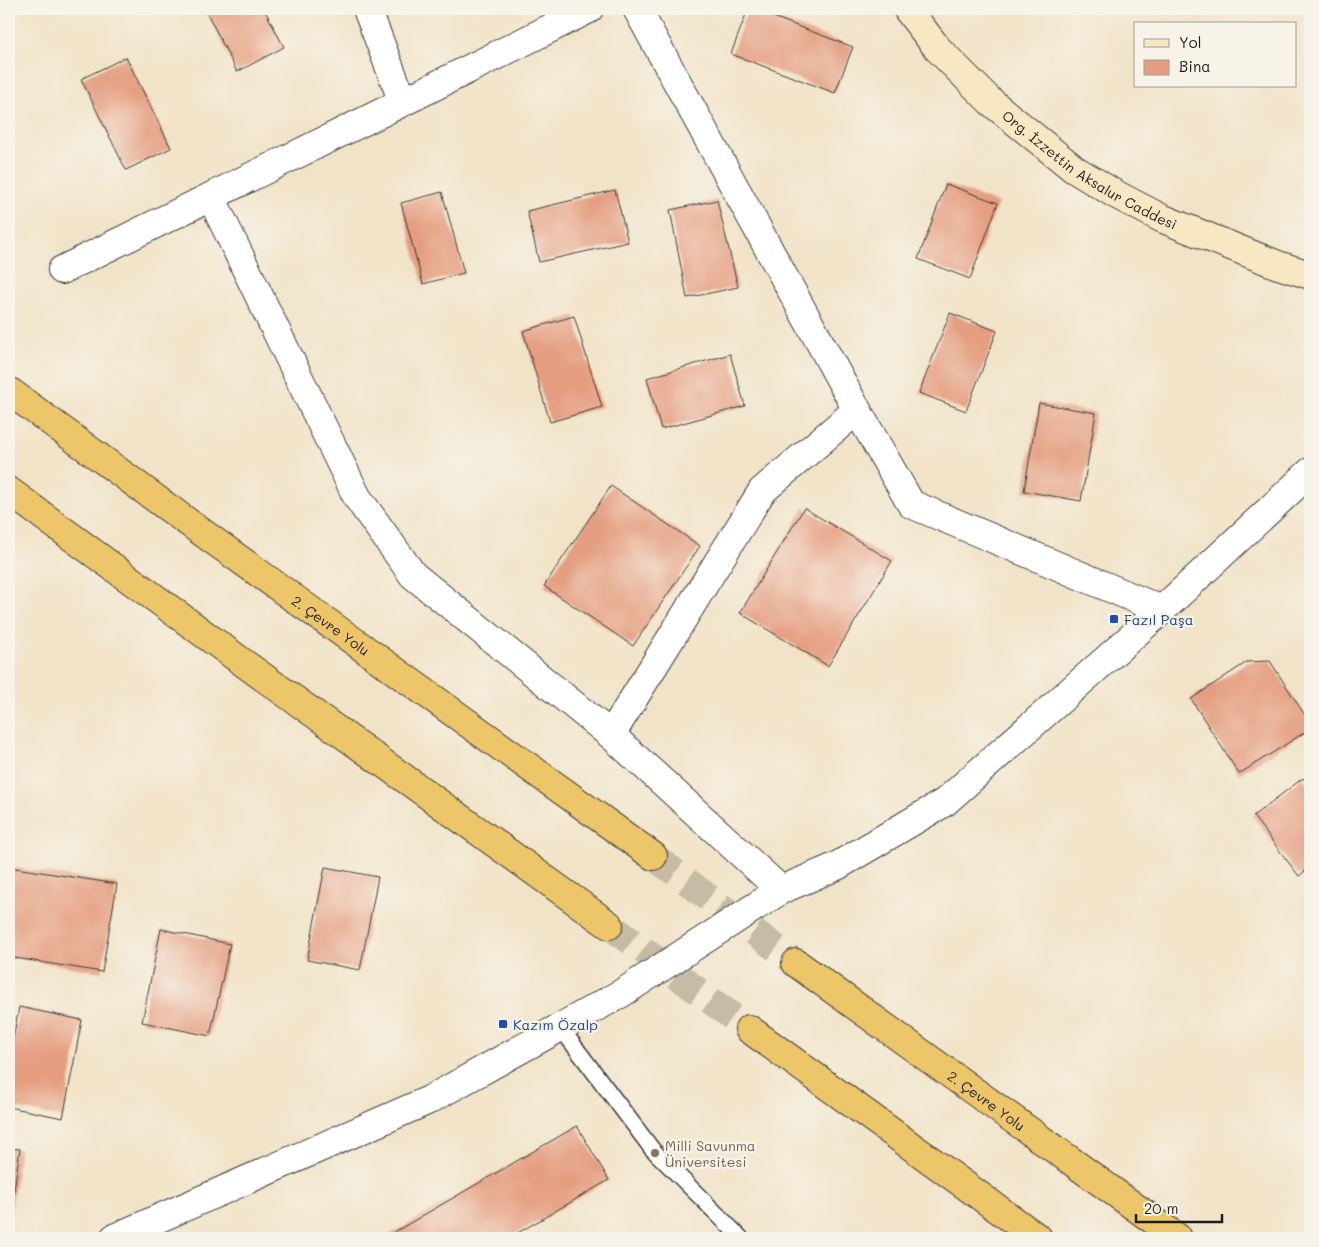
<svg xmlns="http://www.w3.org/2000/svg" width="1319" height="1247" font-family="Mali,sans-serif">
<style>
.building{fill:#e59e80}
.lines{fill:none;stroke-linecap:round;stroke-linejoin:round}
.highway-tunnel{stroke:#c6bba5;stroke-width:28;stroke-dasharray:28 14;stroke-linecap:butt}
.lane-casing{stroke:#3c3a36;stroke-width:18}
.street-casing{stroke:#3c3a36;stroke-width:30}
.secondary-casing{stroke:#3c3a36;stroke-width:30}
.highway-casing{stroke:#3c3a36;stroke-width:30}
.lane{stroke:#fff;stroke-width:15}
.street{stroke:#fff;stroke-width:28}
.secondary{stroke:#f7e8c3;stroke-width:28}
.highway{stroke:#ecc669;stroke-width:28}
.transit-dot{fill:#1a4fb4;stroke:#f7f3e8;stroke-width:2}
.education-dot{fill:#8d6e63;stroke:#f7f3e8;stroke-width:2}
.labels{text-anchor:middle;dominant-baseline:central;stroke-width:4.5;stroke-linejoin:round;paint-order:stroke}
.street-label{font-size:14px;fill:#1c1c1c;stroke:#f7f3e8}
.transit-label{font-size:14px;fill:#164399;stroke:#f7f3e8;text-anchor:start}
.education-label{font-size:14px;fill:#785e54;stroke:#f7f3e8;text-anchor:start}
</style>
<rect width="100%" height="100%" fill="#f7f3e8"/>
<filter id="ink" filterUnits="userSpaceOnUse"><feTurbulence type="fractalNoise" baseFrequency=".02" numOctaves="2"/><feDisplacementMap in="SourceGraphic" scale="10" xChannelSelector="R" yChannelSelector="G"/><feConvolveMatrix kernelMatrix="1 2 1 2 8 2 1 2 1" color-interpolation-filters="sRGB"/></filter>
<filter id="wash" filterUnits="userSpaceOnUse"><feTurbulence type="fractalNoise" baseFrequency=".0096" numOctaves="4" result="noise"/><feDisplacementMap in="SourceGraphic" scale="20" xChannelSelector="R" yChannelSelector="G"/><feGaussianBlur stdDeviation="1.12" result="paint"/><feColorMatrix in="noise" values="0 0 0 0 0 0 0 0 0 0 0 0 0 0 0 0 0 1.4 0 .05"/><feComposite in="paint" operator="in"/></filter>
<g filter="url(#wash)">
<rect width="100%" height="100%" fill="#f1e3c7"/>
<g id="blocks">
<!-- building -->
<g class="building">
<path d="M205,9H264L284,47L237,72Z"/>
<path d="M748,9H752L853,47L835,93L731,54Z"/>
<path d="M126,57L171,148L126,170L81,79Z"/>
<path d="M946,184L998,203L970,279L918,259Z"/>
<path d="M615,190L628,242L539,262L527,211Z"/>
<path d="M442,192L464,273L423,284L401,203Z"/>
<path d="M717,200L738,287L687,298L670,210Z"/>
<path d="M950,313L997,331L966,411L919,393Z"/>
<path d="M574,316L602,407L550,422L523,331Z"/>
<path d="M730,354L745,406L661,429L647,378Z"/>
<path d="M1039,403L1096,413L1081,501L1024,491Z"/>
<path d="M611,486L700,546L633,646L544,586Z"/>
<path d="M804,508L892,561L828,666L740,613Z"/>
<path d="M1270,661L1310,723V729L1239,774L1191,699L1247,662Z"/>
<path d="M1303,778L1310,787V867L1299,876L1253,816Z"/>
<path d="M9,867L117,884L102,972L9,957Z"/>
<path d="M325,867L378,877L360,970L307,960Z"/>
<path d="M161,929L230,944L210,1036L142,1022Z"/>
<path d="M19,1007L82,1020L63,1118L9,1107V1060Z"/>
<path d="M577,1126L609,1180L509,1238H384Z"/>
<path d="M9,1148L20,1149L10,1218H9Z"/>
</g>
</g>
</g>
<g filter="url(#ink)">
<use href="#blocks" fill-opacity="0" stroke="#3c3a36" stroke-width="1"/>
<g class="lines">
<!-- highway-tunnel -->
<g class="highway-tunnel">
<path d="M653,856L796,963"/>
<path d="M609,925L749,1029"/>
</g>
<!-- lane casing -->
<g class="lane-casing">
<path id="lane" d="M560,1027L652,1149L741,1238"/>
</g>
<!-- street casing -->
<g class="street-casing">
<g id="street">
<path d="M367,9L403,102"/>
<path d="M637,9L857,410L911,504L1162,610"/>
<path d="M211,197L357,497L413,575L611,735L781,890"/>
<path d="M62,270L403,102L589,9"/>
<path d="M611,735L762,491L857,410"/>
<path d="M114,1238L429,1100L622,993L781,890L837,866L945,802L1162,610L1310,472"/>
</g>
</g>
<!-- secondary casing -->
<g class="secondary-casing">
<g id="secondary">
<path id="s1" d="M907,9L938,49L990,101L1074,169L1115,194L1161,218L1278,265L1310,275"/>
</g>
</g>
<!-- highway casing -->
<g class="highway-casing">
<g id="highway">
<path id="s2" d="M9,391L189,523L653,856"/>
<path d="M9,491L245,664L609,925"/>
<path id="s3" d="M796,963L1178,1238"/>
<path d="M749,1029L1038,1238"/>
</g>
</g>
<!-- lane -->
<use href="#lane" class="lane"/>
<!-- street -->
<use href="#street" class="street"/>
<!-- secondary -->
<use href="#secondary" class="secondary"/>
<!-- highway -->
<use href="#highway" class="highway"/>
</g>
</g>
<!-- markers -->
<g class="transit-dot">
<rect x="1109" y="614" width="10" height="10" rx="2.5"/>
<rect x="498" y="1019" width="10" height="10" rx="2.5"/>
</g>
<circle class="education-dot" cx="655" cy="1153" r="5"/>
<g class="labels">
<!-- street labels -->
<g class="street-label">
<text stroke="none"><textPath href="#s1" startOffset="246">Org. İzzettin Aksalur Caddesi</textPath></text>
<text stroke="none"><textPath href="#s2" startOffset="398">2. Çevre Yolu</textPath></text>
<text stroke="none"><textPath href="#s3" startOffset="235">2. Çevre Yolu</textPath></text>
</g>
<!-- transit labels -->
<g class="transit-label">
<text x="1124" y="619">Fazıl Paşa</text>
<text x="513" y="1024">Kazım Özalp</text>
</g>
<!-- education labels -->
<g class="education-label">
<text x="665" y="1145">Milli Savunma<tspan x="665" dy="16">Üniversitesi</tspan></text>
</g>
</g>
<!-- margin -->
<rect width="1319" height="1247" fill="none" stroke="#f7f3e8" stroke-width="30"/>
<!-- legend -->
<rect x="1134" y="22" width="162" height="65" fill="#f7f3e8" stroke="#9f9d96"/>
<rect x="1144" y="39" width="25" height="8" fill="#f7e8c3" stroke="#9f9d96"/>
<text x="1179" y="48" font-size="15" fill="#1c1c1c">Yol</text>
<rect x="1144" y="60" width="25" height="15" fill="#e59e80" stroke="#9f9d96"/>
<text x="1179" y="72" font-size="15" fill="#1c1c1c">Bina</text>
<!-- scale -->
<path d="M1136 1214v8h86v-8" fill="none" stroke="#1c1c1c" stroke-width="2.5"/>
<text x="1144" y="1214" font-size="15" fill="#1c1c1c" stroke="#f7f3e8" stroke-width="4" paint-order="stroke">20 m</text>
</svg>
